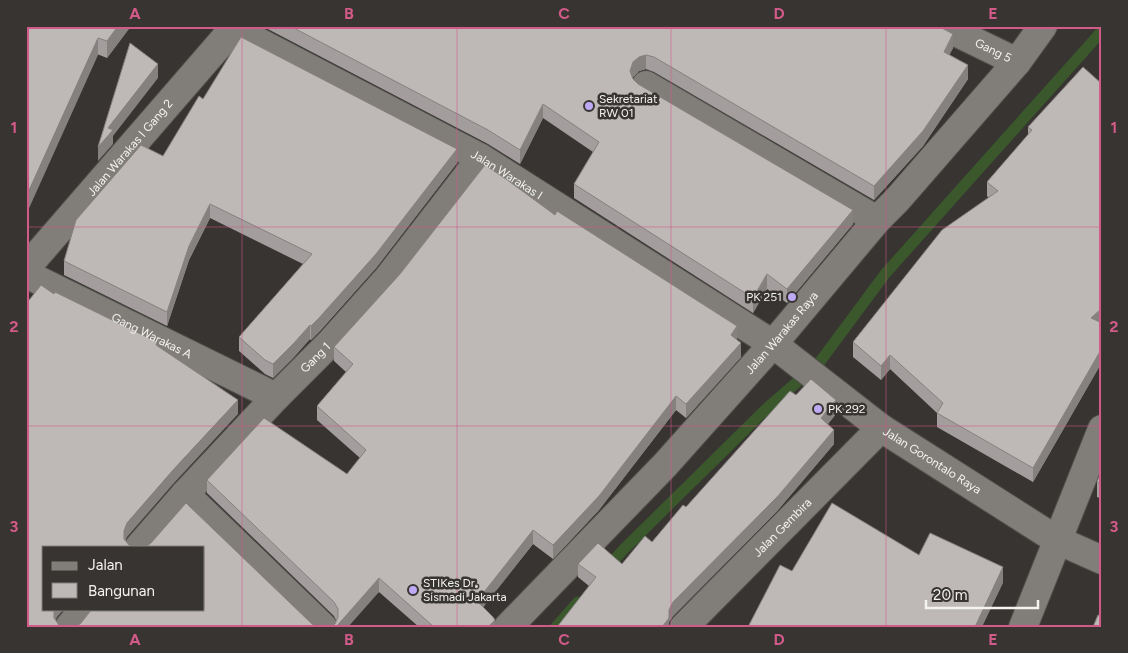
<svg xmlns="http://www.w3.org/2000/svg" width="1128" height="653" font-family="Figtree,sans-serif">
<style>
.lines{fill:none;stroke-linecap:round;stroke-linejoin:round}
.stream{stroke:#3a582c;stroke-width:11}
.minor-casing{stroke:#51504d;stroke-width:30}
.tertiary-casing{stroke:#51504d;stroke-width:30}
.minor{stroke:#817e7a;stroke-width:28}
.tertiary{stroke:#817e7a;stroke-width:28}
.wall{fill:#a39e9d}
.shaded-wall{fill:#85817f}
.building{fill:#beb8b6;stroke:#85817f}
.grid{fill:none;stroke:#d15a88;stroke-width:1;stroke-opacity:0.55}
.poi-dot{fill:#bea9f4;stroke:#373431;stroke-width:2}
.labels{text-anchor:middle;dominant-baseline:central;stroke-width:5;stroke-linejoin:round;paint-order:stroke}
.street-label{font-size:12px;fill:#f4f3f0;stroke:#373431}
.poi-label{font-size:12px;fill:#f4f3f0;stroke:#373431;text-anchor:start}
.neatline{fill:none;stroke:#d15a88;stroke-width:2}
.grid-label{font-size:16px;text-anchor:middle;font-weight:bold;fill:#d15a88}
</style>
<rect width="100%" height="100%" fill="#373431"/>
<g class="lines">
<!-- stream -->
<g class="stream">
<path d="M606,569L624,549L766,409L819,363L885,274L1102,31"/>
<path d="M556,627L578,602"/>
</g>
<!-- minor casing -->
<g class="minor-casing">
<g id="minor">
<path id="s1" d="M943,26L1017,62"/>
<path d="M646,85L877,220"/>
<path id="s2" d="M26,268L233,29"/>
<path id="s3" d="M26,274L276,397"/>
<path d="M185,494L323,627"/>
<path id="s4" d="M139,547L185,494L276,397L330,343L388,278L481,158"/>
<path d="M69,627L84,609"/>
<path id="s5" d="M684,627L881,428"/>
<path d="M1023,627L1102,429"/>
</g>
</g>
<!-- tertiary casing -->
<g class="tertiary-casing">
<g id="tertiary">
<path id="s6" d="M228,26L481,158L773,344L881,428L1057,540L1102,560"/>
<path id="s7" d="M508,627L665,465L773,344L877,220L897,200L1017,62L1043,26"/>
</g>
</g>
<!-- minor -->
<use href="#minor" class="minor"/>
<!-- tertiary -->
<use href="#tertiary" class="tertiary"/>
</g>
<!-- wall -->
<g class="wall">
<path d="M26,26H131L107,58Z"/>
<path d="M262,26H938L953,48L949,55L968,79L923,146L874,200L654,72L646,69L639,71L632,78L638,84L853,224L787,303L767,289L753,313L574,198V184L593,152L543,118L520,164L488,144Z"/>
<path d="M1102,84V322L1101,323H1102V362L1033,482L937,427V413L890,369L881,380L853,357V342L989,198L987,196V182L1028,135V127Z"/>
<path d="M203,99L457,163L376,268L319,332L311,340L310,339L294,357L273,378L265,374L239,351V337L303,264L210,218L189,260L167,326L64,275V261L163,156Z"/>
<path d="M555,215L737,340L741,357L686,418L676,410L599,510L553,559L533,544L483,607L495,627H419L379,592L335,624L336,620L334,616L207,493V480L347,474L360,458L317,420V406L346,372L334,361V347Z"/>
<path d="M796,395L836,414L828,424L834,444L778,510L673,616L669,622V627L589,586L578,577V564H622L652,542Z"/>
<path d="M1102,470V499L1097,497V482Z"/>
</g>
<!-- shaded-wall -->
<g class="shaded-wall">
<path d="M118,26H131L107,58V41Z"/>
<path d="M953,34V48L944,66V52Z"/>
<path d="M98,38V55L26,215V197Z"/>
<path d="M646,55V69L639,71L633,77L630,85V71L633,62L639,57Z"/>
<path d="M158,64V78L113,136V144L98,161V147L108,128Z"/>
<path d="M968,65V79L923,146L874,200V186Z"/>
<path d="M543,104V118L520,164V150Z"/>
<path d="M457,149V163L376,268L311,340V326Z"/>
<path d="M210,204V218L189,260L167,326V312L189,246Z"/>
<path d="M853,210V224L787,303V289Z"/>
<path d="M767,274V289L753,313V298Z"/>
<path d="M1102,308V322L1091,333V318Z"/>
<path d="M310,325V339L294,357L273,378V364Z"/>
<path d="M737,326V340L731,335Z"/>
<path d="M741,343V357L686,418V404Z"/>
<path d="M1102,348V362L1033,482V468Z"/>
<path d="M890,355V369L881,380V366Z"/>
<path d="M676,396V410L599,510L553,559V545Z"/>
<path d="M238,400V414L174,483L127,537L124,545V531L127,523L174,469Z"/>
<path d="M836,400V414L821,432V418Z"/>
<path d="M834,430V444L778,510L673,616L669,622V627H662L669,610L673,602Z"/>
<path d="M533,530V544L477,615V601Z"/>
<path d="M1003,567V583L982,627H975Z"/>
<path d="M379,578V592L348,627H336Z"/>
<path d="M54,609H64L57,617L54,624Z"/>
<path d="M495,620V627H488Z"/>
</g>
<!-- building -->
<g class="building">
<path d="M26,26H118L107,41L98,38L26,197Z"/>
<path d="M290,26H938L953,34L944,52L968,65L923,131L874,186L654,57L646,55L639,57L633,62L630,71L633,79L638,84L853,210L787,289L767,274L753,298L574,184L599,142L543,104L520,150L488,130Z"/>
<path d="M241,37L457,149L376,254L319,318L311,326L310,325L294,343L273,364L265,360L239,337L312,254L210,204L189,246L167,312L64,261L76,220L141,145L163,156L199,96L203,99Z"/>
<path d="M130,43L158,64L108,128L113,130L98,147Z"/>
<path d="M1083,67L1102,84V308L1091,318L1102,323V348L1033,468L937,413L943,403L890,355L881,366L853,342L942,230L998,191L987,182L1032,130L1028,127Z"/>
<path d="M485,165L506,179L555,215L557,211L737,326L731,335L741,343L686,404L676,396L599,496L553,545L533,530L477,601L493,617L495,620L488,627H434L379,578L336,627H330L335,624L338,617V609L334,602L207,480L264,418L347,474L366,450L317,406L353,364L334,347L400,274Z"/>
<path d="M41,285L54,294L55,292L157,342L156,345L238,400L174,469L127,523L124,531V539L129,545L132,547H44V609H54V618L59,625L63,627H26V304Z"/>
<path d="M811,379L836,400L821,418L834,430L778,496L673,602L669,610V618L662,627H557L596,577L578,564L598,543L622,564L645,536L652,542L683,505L686,507L790,391L796,395Z"/>
<path d="M1102,470V483L1097,482Z"/>
<path d="M186,503L312,624L317,627H76L81,623L92,609H204V547H146L151,543Z"/>
<path d="M832,503L919,555L930,533L1003,567L975,627H748L780,565L792,571Z"/>
<path d="M1098,615L1102,616V627H1093Z"/>
</g>
<!-- grid -->
<path class="grid" d="M242,26V627M457,26V627M671,26V627M886,26V627M26,227H1102M26,426H1102"/>
<!-- markers -->
<g class="poi-dot">
<circle cx="589" cy="106" r="5"/>
<circle cx="792" cy="297" r="5"/>
<circle cx="818" cy="409" r="5"/>
<circle cx="413" cy="590" r="5"/>
</g>
<g class="labels">
<!-- street labels -->
<g class="street-label">
<text stroke="none"><textPath href="#s1" startOffset="56">Gang 5</textPath></text>
<text stroke="none"><textPath href="#s2" startOffset="159">Jalan Warakas I Gang 2</textPath></text>
<text stroke="none"><textPath href="#s6" startOffset="316">Jalan Warakas I</textPath></text>
<text stroke="none"><textPath href="#s7" startOffset="402">Jalan Warakas Raya</textPath></text>
<text stroke="none"><textPath href="#s3" startOffset="140">Gang Warakas A</textPath></text>
<text stroke="none"><textPath href="#s4" startOffset="259">Gang 1</textPath></text>
<text stroke="none"><textPath href="#s6" startOffset="829">Jalan Gorontalo Raya</textPath></text>
<text stroke="none"><textPath href="#s5" startOffset="140">Jalan Gembira</textPath></text>
</g>
<!-- poi labels -->
<g class="poi-label">
<text x="599" y="99">Sekretariat<tspan x="599" dy="14">RW 01</tspan></text>
<text x="782" y="297" text-anchor="end">PK 251</text>
<text x="828" y="409">PK 292</text>
<text x="423" y="583">STIKes Dr.<tspan x="423" dy="14">Sismadi Jakarta</tspan></text>
</g>
</g>
<!-- border -->
<rect width="1128" height="653" fill="none" stroke="#373431" stroke-width="55"/>
<!-- legend -->
<rect x="42" y="546" width="162" height="65" fill="#373431" stroke="#83807d"/>
<rect x="52" y="562" width="25" height="8" fill="#817e7a" stroke="#83807d"/>
<text x="88" y="570" font-size="15" fill="#f4f3f0">Jalan</text>
<rect x="52" y="583" width="25" height="15" fill="#beb8b6" stroke="#83807d"/>
<text x="88" y="596" font-size="15" fill="#f4f3f0">Bangunan</text>
<!-- scale -->
<path d="M926 600v8h112v-8" fill="none" stroke="#f4f3f0" stroke-width="2.5"/>
<text x="933" y="600" font-size="15" fill="#f4f3f0" stroke="#373431" stroke-width="4" paint-order="stroke">20 m</text>
<rect x="28" y="28" width="1072" height="598" class="neatline"/>
<g class="grid-label">
<text x="135" y="19">A</text>
<text x="349" y="19">B</text>
<text x="564" y="19">C</text>
<text x="779" y="19">D</text>
<text x="993" y="19">E</text>
<text x="14" y="133">1</text>
<text x="1114" y="133">1</text>
<text x="14" y="332">2</text>
<text x="1114" y="332">2</text>
<text x="14" y="532">3</text>
<text x="1114" y="532">3</text>
<text x="135" y="645">A</text>
<text x="349" y="645">B</text>
<text x="564" y="645">C</text>
<text x="779" y="645">D</text>
<text x="993" y="645">E</text>
</g>
</svg>
